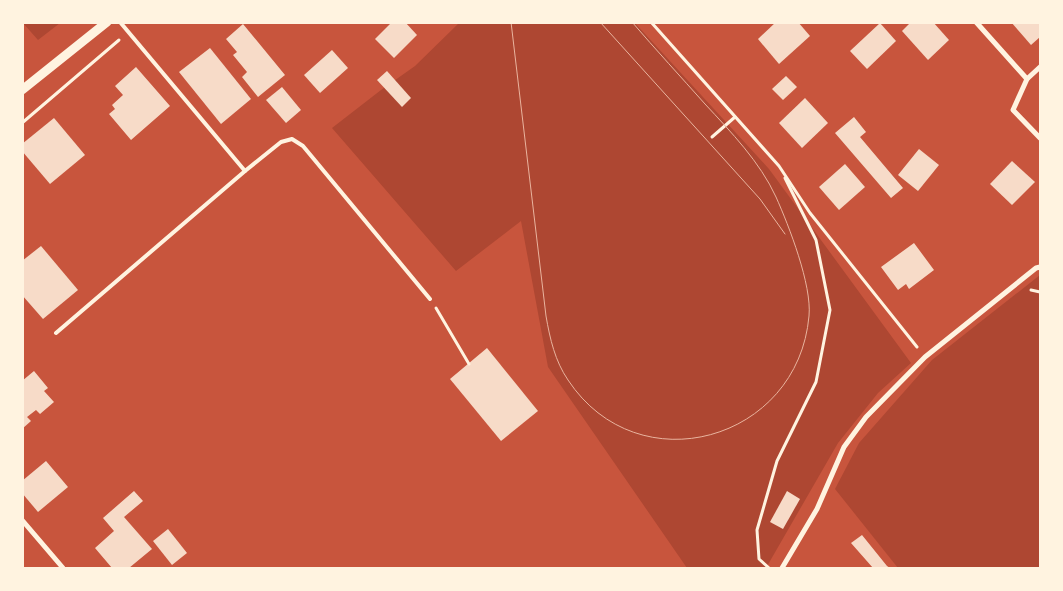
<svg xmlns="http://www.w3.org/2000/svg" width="1063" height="591" font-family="'Open Sans',sans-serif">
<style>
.green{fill:#ae4732}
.building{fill:#f7dbc8}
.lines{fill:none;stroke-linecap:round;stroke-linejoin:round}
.path{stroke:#fff3e0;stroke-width:3}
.service{stroke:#fff3e0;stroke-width:4}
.minor{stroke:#fff3e0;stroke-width:5}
.tertiary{stroke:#fff3e0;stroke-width:9}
.tram{stroke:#e9b49f;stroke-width:1}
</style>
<rect width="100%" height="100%" fill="#c8553d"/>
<!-- green -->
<g class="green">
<path d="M23,23H60L38,40Z"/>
<path d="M459,23H635L769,169L911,363L878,393L838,443L766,568H687L548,367L521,221L456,271L332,128L381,90L415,66Z"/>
<path d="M1040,275V568H898L835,489L859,443L932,360Z"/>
</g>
<!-- building -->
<g class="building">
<path d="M392,22H405L417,35L394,58L375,39Z"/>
<path d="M776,22H798L810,36L779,64L758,39Z"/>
<path d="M911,22H933L949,40L928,60L902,31Z"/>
<path d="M1011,22H1040V37L1031,45Z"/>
<path d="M880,23L896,41L867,69L850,51Z"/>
<path d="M243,24L285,75L258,97L242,77L247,72L233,55L237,52L226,39Z"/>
<path d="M210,48L251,99L221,124L179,72Z"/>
<path d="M332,50L348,68L320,93L304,75Z"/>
<path d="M136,67L170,106L131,140L109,114L115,109L112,105L123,95L115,86Z"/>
<path d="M387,71L411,98L402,107L377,80Z"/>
<path d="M786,76L797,87L783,100L772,89Z"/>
<path d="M282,87L301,110L286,123L266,100Z"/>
<path d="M805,98L828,123L802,148L779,123Z"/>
<path d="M854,117L866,132L860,137L903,188L891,198L835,133Z"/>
<path d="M54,118L85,155L50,184L22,151V144Z"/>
<path d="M919,149L939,165L918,191L898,175Z"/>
<path d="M1012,161L1035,182L1012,205L990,184Z"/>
<path d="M845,164L865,187L839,210L819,187Z"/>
<path d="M914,243L934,270L909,289L906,284L898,290L881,267Z"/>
<path d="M41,246L78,290L43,319L22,295V261Z"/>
<path d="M487,348L538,411L501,441L450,379Z"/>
<path d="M34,371L48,388L44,391L54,402L40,414L36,410L27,417L31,421L22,429V381Z"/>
<path d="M46,461L68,487L38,512L22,493V481Z"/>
<path d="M134,491L143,501L124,517L152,549L129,568H112L95,548L114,531L103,518Z"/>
<path d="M787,491L800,499L783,529L770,522Z"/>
<path d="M168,529L187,553L172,565L153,541Z"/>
<path d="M862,535L887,566L890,568H873L851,543Z"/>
</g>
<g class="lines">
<!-- path -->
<g class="path">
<path d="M651,22L779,166L810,213L917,347"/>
<path d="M22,123L119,40"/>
<path d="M712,137L735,117"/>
<path d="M1031,290L1040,292"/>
<path d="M436,308L469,364"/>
<path d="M769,568L759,559L757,530L777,461L816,382L830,310L816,240L785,178"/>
</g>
<!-- service -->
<g class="service">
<path d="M120,22L245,171L281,142L292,139L303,146L430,299"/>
<path d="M56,333L245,171"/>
</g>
<!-- minor -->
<g class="minor">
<path d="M976,22L1027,79L1013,110L1040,138"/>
<path d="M1027,79L1040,67"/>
<path d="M22,520L63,568"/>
<path d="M782,568L817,509L844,447L866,417L925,357L1036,268L1040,267"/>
</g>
<!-- tertiary -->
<path class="tertiary" d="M22,90L107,22"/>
<!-- tram -->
<g class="tram">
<path d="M511,22L546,316C550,339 555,361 568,380C638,486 798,441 809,316C812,285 789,226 776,197C760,162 731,132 705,104C681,77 656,50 632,22"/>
<path d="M600,22L760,199L785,234"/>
</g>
</g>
<!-- border -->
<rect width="1063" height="591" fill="none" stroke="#fff3e0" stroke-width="48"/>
</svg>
